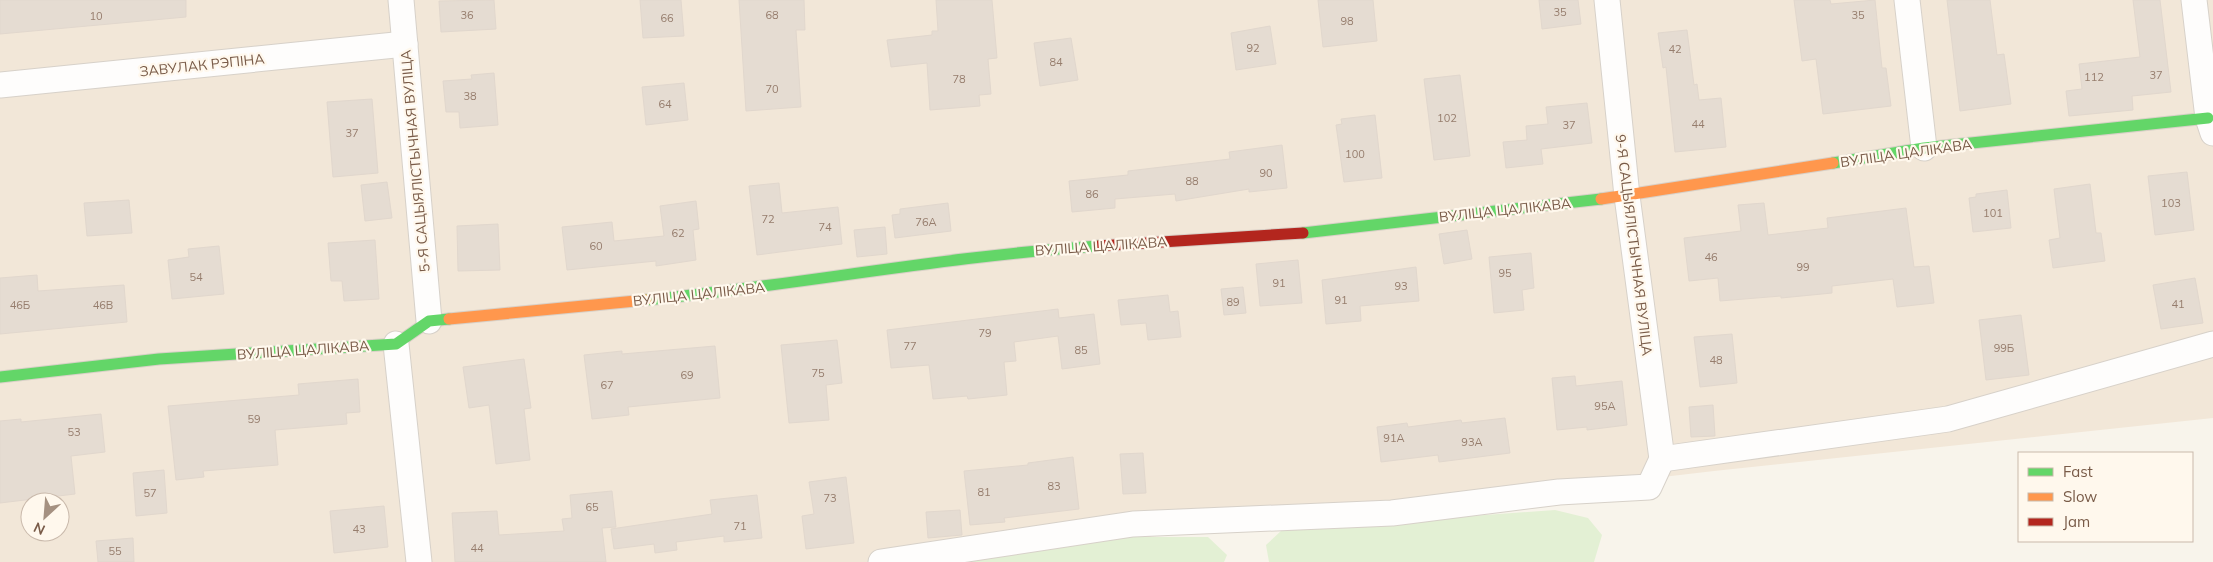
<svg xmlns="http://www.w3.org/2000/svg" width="2213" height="562" font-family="Mulish,sans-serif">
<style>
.residential{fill:#f2e7d8;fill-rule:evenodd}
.green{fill:#e3f0d4}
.building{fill:#e5dcd2;stroke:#e1d7cd}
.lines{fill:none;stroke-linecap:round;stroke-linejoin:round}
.street-casing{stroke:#d7d1c9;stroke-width:27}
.fast-casing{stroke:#d8d0c7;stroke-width:13}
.slow-casing{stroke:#d8d0c7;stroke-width:13}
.jam-casing{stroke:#d8d0c7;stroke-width:13}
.street{stroke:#fefdfc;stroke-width:25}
.fast{stroke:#63d668;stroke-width:11}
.slow{stroke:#ff974d;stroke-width:11}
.jam{stroke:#b3261e;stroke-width:11}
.labels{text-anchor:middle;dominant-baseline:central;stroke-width:4.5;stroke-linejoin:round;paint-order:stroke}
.number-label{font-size:11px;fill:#967d6d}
.street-label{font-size:14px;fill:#795b48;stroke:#fff8ed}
</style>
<rect width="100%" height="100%" fill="#f8f4eb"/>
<!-- residential -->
<path class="residential" d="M0,0H2213V418L1714,471L934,562H0ZM30,502H60V532H30Z"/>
<!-- green -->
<g class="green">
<path d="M1555,510L1588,518L1602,535L1594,562H1269L1266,545L1282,530Z"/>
<path d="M1095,537H1208L1227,555L1224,562H969Z"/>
</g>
<!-- building -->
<g class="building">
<path d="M0,0H186V17L0,34Z"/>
<path d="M494,0L496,29L441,32L439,1Z"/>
<path d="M640,0H681L684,36L643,38Z"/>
<path d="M739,0H804L805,30H796L801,107L746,111Z"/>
<path d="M936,0H992L997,58L988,59L991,94L979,95L980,106L930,110L927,63L891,67L887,40L932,35V31H938Z"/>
<path d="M1318,0H1373L1377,41L1323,47Z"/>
<path d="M1539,0H1578L1581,24L1542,29Z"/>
<path d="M1794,0H1830L1831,4L1875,0L1882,68H1886L1891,106L1823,114L1816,59L1802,61Z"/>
<path d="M1947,0H1990L1997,55L2004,54L2011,104L1960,111Z"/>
<path d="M2133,0H2160L2171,92L2132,96L2133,110L2069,116L2066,91L2082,89L2079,64L2140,57Z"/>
<path d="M1270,26L1276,64L1236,70L1231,33Z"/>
<path d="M1687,30L1694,85L1697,84L1699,100L1721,98L1726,147L1675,152L1666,67L1663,68L1658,33Z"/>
<path d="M1071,38L1078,80L1040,86L1034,43Z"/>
<path d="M494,73L498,125L460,128L459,112H446L443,81L472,79L471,75Z"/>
<path d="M1460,75L1470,156L1434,160L1424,79Z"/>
<path d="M684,83L688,120L646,125L642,87Z"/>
<path d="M372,99L378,173L333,177L327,102Z"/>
<path d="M1587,103L1592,143L1541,149L1543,164L1506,168L1503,142L1527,140L1526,126L1548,124L1546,107Z"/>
<path d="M1375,115L1382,178L1344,182L1336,125L1342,124L1341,119Z"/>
<path d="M1282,145L1287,188L1249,192V189L1176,201L1175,194L1115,199V208L1072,212L1069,181L1128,175V171L1230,159L1229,152Z"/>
<path d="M2187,172L2194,230L2155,235L2148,176Z"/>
<path d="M387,182L392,218L365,221L361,185Z"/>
<path d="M779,183L782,213L838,207L842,244L757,255L749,186Z"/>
<path d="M2090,184L2096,233H2101L2105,261L2053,268L2049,240L2060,238L2054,189Z"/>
<path d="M2007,190L2011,228L1973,232L1969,198L1976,197V194Z"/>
<path d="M129,200L132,233L87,236L84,203Z"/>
<path d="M696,201L699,229L693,230L696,260L656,266V261L567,270L562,227L612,222L614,241L664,236L660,206Z"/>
<path d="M948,203L951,231L895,238L892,215L900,214V209Z"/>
<path d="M1764,203L1768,235L1828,228L1827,218L1906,208L1914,267L1929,266L1934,303L1897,307L1893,279L1832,286V293L1781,298V296L1720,301L1718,278L1689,281L1684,238L1741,231L1738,205Z"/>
<path d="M498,224L500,270L458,271L457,226Z"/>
<path d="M885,227L887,254L857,257L854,230Z"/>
<path d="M1467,230L1472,259L1444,264L1439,234Z"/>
<path d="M375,240L379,299L344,301L342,281H331L328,243Z"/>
<path d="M219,246L224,294L172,299L168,260L189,257L188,249Z"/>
<path d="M1531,253L1534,288L1522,290L1524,310L1494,313L1489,257Z"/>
<path d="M1298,260L1302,303L1260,306L1256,264Z"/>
<path d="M1416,267L1419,301L1360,306L1361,321L1326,324L1322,280Z"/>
<path d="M37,275L38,291L124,285L127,322L0,334V278Z"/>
<path d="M2195,278L2203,323L2161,329L2153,285Z"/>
<path d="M1243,287L1246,313L1224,315L1221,289Z"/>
<path d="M1168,295L1170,312L1178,311L1181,337L1148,340L1146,323L1121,325L1118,300Z"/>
<path d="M1058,309L1059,318L1094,314L1100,364L1062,369L1058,336L1014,342L1016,361L1004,362L1007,395L968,399L967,396L933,399L929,365L891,368L887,330Z"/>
<path d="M2021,315L2029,375L1986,380L1979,320Z"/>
<path d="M1732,334L1737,383L1700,387L1694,337Z"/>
<path d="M837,340L842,383L826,385L829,420L789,423L781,345Z"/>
<path d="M715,346L720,398L628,407L629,415L592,419L584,355L622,351V354Z"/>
<path d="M524,359L531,408L524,409L530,460L496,464L489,405L469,408L463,367Z"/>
<path d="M1575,376L1576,386L1622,381L1627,425L1587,430V427L1557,430L1552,378Z"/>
<path d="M358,379L360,412L346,413L347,424L275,430L278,465L203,471L204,477L176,480L168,406L299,395L298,384Z"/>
<path d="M1713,405L1715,436L1691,437L1689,407Z"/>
<path d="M101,414L105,452L71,456L75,494L0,503V421L21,419V422Z"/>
<path d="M1505,418L1510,453L1439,462L1438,455L1381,462L1377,427L1407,423L1408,427L1461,420L1462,423Z"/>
<path d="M1143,453L1146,493L1123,494L1120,454Z"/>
<path d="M1073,457L1079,509L1004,518L1005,522L970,525L964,471L1028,465V463Z"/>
<path d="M164,470L167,513L136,516L133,473Z"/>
<path d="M846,477L854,543L806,549L802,516L814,514L809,482Z"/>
<path d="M612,491L616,527L602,528L606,562H455L452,513L497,511L499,535L564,531L562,519L572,518L570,495Z"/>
<path d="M757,495L762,538L724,542V536L676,542L677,550L655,553L654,544L614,549L611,529L712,514L710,500Z"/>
<path d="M384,506L388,547L334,553L330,511Z"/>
<path d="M960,510L962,535L928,538L926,512Z"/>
<path d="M133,538L134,562H98L96,541Z"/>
</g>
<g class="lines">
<!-- street casing -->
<g class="street-casing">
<g id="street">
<path d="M401,0L429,321"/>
<path d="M1907,0L1924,148"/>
<path d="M2194,0L2208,118L2213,133"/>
<path d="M0,85L405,44"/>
<path d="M396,344L419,562"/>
<path d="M1662,459L1948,419L2213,344"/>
<path d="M881,562L1133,524L1392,513L1559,492L1649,487L1662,459L1627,196L1607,0"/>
</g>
</g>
<!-- fast casing -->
<g class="fast-casing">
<g id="fast">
<path d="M1833,163L1924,148L2208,118"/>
<path d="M1303,233L1601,199"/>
<path d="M646,300C797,285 947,256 1098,246"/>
<path d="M0,377L159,359L396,344L429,321L449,319"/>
</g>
</g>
<!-- slow casing -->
<g class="slow-casing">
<g id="slow">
<path d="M1601,199L1833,163"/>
<path d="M449,319L646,300"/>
</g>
</g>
<!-- jam casing -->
<g class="jam-casing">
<path id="jam" d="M1098,246L1303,233"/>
</g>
<!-- street -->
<use href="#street" class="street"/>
<!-- fast -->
<use href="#fast" class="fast"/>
<!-- slow -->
<use href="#slow" class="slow"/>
<!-- jam -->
<use href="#jam" class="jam"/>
</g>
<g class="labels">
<!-- number labels -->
<g class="number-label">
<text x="1560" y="12">35</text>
<text x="467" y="15">36</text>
<text x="772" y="15">68</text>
<text x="1858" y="15">35</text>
<text x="96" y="16">10</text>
<text x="667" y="18">66</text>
<text x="1347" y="21">98</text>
<text x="1253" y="48">92</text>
<text x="1675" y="49">42</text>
<text x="1056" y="62">84</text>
<text x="2156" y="75">37</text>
<text x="2094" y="77">112</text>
<text x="959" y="79">78</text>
<text x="772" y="89">70</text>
<text x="470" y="96">38</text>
<text x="665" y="104">64</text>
<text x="1447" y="118">102</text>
<text x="1698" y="124">44</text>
<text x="1569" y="125">37</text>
<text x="352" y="133">37</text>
<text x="1355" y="154">100</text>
<text x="1266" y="173">90</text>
<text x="1192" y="181">88</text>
<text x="1092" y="194">86</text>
<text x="2171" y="203">103</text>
<text x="1993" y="213">101</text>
<text x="768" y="219">72</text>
<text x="926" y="222">76А</text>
<text x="825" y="227">74</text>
<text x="678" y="233">62</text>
<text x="596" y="246">60</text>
<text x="1711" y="257">46</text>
<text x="1803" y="267">99</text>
<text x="1505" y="273">95</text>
<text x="196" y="277">54</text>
<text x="1279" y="283">91</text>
<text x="1401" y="286">93</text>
<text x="1341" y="300">91</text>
<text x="1233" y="302">89</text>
<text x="2178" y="304">41</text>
<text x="20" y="305">46Б</text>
<text x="103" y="305">46В</text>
<text x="985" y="333">79</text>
<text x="910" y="346">77</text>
<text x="2004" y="348">99Б</text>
<text x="1081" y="350">85</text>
<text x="1716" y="360">48</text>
<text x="818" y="373">75</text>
<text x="687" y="375">69</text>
<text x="607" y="385">67</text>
<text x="1605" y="406">95А</text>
<text x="254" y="419">59</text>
<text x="74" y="432">53</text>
<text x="1394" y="438">91А</text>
<text x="1472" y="442">93А</text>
<text x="1054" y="486">83</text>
<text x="984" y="492">81</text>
<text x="150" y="493">57</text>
<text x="830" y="498">73</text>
<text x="592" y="507">65</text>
<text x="740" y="526">71</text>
<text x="359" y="529">43</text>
<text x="477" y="548">44</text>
<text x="115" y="551">55</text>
</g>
<!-- street labels -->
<g class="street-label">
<text transform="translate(202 65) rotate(-6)">ЗАВУЛАК РЭПІНА</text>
<text transform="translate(1906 153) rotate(-8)">ВУЛІЦА ЦАЛІКАВА</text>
<text transform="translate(415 161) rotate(-95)">5-Я САЦЫЯЛІСТЫЧНАЯ ВУЛІЦА</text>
<text transform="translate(1505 210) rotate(-6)">ВУЛІЦА ЦАЛІКАВА</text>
<text transform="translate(1634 245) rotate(83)">9-Я САЦЫЯЛІСТЫЧНАЯ ВУЛІЦА</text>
<text transform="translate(1101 246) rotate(-4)">ВУЛІЦА ЦАЛІКАВА</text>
<text transform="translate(699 294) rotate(-6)">ВУЛІЦА ЦАЛІКАВА</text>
<text transform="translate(303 350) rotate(-4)">ВУЛІЦА ЦАЛІКАВА</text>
</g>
</g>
<!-- legend -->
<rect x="2018" y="452" width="175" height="90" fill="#fff8ed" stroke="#c9b9ab"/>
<rect x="2028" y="468" width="25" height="8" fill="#63d668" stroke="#c9b9ab"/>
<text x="2063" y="477" font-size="15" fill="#795b48">Fast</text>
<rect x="2028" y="493" width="25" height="8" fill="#ff974d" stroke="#c9b9ab"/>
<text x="2063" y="502" font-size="15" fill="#795b48">Slow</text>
<rect x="2028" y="518" width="25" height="8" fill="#b3261e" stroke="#c9b9ab"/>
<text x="2063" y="527" font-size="15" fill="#795b48">Jam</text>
<!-- north arrow -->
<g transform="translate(45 517) rotate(206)"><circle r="24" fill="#fff8ed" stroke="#c9b9ab"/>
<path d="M0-4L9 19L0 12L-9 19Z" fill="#a59181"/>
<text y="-8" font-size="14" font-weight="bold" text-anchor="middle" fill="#795b48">N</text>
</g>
</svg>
